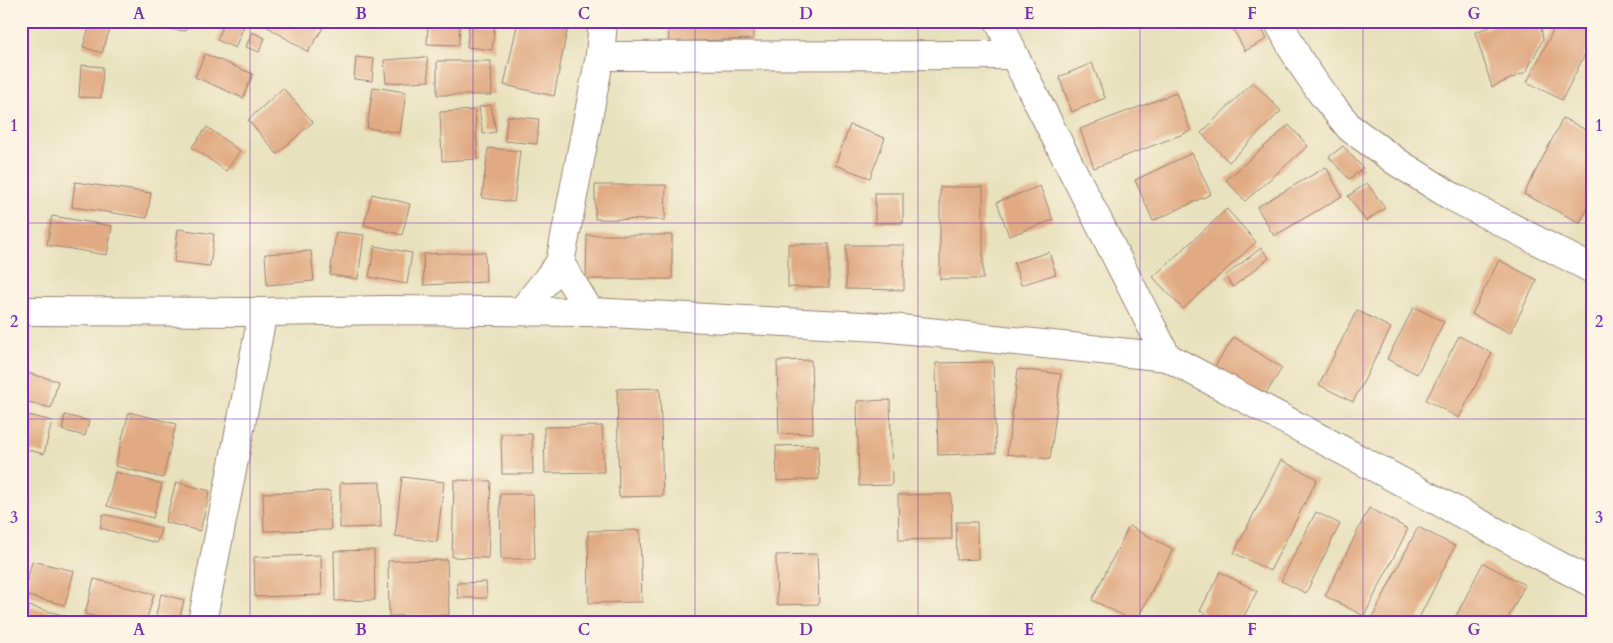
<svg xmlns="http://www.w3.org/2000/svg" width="1613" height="643" font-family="Cardo,serif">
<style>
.building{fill:#e1aa82}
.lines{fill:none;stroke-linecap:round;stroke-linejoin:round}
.minor-casing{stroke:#998074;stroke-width:30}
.minor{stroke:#fff;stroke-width:28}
.grid{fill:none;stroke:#7b2cbf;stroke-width:1;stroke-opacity:0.55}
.neatline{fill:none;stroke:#7b2cbf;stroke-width:2}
.grid-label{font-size:16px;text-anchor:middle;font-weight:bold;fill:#7b2cbf}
</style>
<rect width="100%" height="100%" fill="#fcf5e5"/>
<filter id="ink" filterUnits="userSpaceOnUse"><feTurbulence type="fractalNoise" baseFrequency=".02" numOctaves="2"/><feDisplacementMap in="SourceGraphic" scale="10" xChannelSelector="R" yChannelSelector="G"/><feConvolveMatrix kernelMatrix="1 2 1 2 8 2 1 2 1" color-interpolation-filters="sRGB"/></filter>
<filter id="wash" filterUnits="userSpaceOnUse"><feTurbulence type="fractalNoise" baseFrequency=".0096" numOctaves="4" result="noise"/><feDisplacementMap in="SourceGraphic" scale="20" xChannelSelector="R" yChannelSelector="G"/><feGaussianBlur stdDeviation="1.12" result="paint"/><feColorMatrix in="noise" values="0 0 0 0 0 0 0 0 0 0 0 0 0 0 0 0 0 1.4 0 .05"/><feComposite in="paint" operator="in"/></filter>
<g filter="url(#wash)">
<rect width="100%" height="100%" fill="#e8e1bd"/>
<g id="blocks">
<!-- building -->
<g class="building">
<path d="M91,21L111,26L102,53L83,47Z"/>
<path d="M169,21H187L186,31L168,29Z"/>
<path d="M225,21H246L235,48L217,40Z"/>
<path d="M258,21H324L325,25L308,52Z"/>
<path d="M428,21H460L459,45L427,44Z"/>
<path d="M469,21L495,23L492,50L467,47Z"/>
<path d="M518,21H569L554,96L504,85Z"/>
<path d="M668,21H753V39L669,42Z"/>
<path d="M1229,21H1258L1267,39L1245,51Z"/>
<path d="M1507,21H1540L1543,39L1526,72L1492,87L1475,32Z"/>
<path d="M1558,21H1592V40L1562,100L1527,82Z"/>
<path d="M252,32L265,38L259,52L246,47Z"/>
<path d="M205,54L253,74L243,98L195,77Z"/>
<path d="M356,57L374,59L372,81L354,79Z"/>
<path d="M427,57L429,81L386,83L384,60Z"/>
<path d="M437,61H491L492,95H437Z"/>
<path d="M1092,63L1105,98L1072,112L1059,77Z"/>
<path d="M81,65L103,67L101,98L79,97Z"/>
<path d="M1253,82L1281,111L1229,162L1201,133Z"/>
<path d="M373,87L406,92L400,133L367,128Z"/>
<path d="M283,88L313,122L277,154L248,120Z"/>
<path d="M1176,93L1191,131L1094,168L1080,129Z"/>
<path d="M491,105L496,132L483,134L479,107Z"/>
<path d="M475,110L478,159L442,161L440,112Z"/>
<path d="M507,116L539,119L537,144L505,141Z"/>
<path d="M1563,118L1592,133V199L1580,223L1524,194Z"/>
<path d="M850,125L885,138L870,178L835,165Z"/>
<path d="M1289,125L1308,146L1245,201L1226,180Z"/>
<path d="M207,127L240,151L226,171L192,147Z"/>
<path d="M1343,146L1363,168L1349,179L1329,157Z"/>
<path d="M488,148L520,151L514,202L482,198Z"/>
<path d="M1192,153L1211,194L1153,221L1135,180Z"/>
<path d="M1326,167L1342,196L1274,236L1257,207Z"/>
<path d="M75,182L151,193L147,218L72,207Z"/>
<path d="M1367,183L1385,208L1366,221L1348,196Z"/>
<path d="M595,185H666L665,220L595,219Z"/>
<path d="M1040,186L1053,220L1009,236L997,202Z"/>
<rect x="940" y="187" width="43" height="92"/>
<rect x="875" y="193" width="28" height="30"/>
<path d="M372,194L410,204L402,235L364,225Z"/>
<path d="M1227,209L1256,242L1183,309L1153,277Z"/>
<path d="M52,216L112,226L107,255L47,245Z"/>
<path d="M178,229L214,234L210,266L174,262Z"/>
<path d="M336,232L364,235L358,279L330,275Z"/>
<path d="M587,235H672V279H586Z"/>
<rect x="788" y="244" width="41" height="43"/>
<path d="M846,245H904V290L846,289Z"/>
<path d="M375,246L412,253L407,284L369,277Z"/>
<path d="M1261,248L1269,258L1233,287L1225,276Z"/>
<path d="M311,251L314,281L267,285L265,254Z"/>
<path d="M485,252L486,282L424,285L423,254Z"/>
<path d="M1049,252L1056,274L1021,285L1014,263Z"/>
<path d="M1499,260L1537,280L1510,333L1472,314Z"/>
<path d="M1414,307L1444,322L1417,374L1387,359Z"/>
<path d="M1357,310L1391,328L1353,402L1319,385Z"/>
<path d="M1459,336L1492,353L1459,418L1426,400Z"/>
<path d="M1234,337L1282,368L1264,397L1215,366Z"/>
<path d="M811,360L813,433L779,434L777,361Z"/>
<path d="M993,362L996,453L938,455L936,363Z"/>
<path d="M1018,369L1061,374L1050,459L1007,454Z"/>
<path d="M27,373L58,381L51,408L21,400Z"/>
<path d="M660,388L663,496L619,497L617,389Z"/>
<path d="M890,400L892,485L859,486L857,401Z"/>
<path d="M129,412L176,424L163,478L115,466Z"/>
<path d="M21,413L52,421L44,454L21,448Z"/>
<path d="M65,415L89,421L85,436L62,430Z"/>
<path d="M602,426L604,472L545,473L544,427Z"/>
<path d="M501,434H532L533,474H502Z"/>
<path d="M818,445L819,479L777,481L776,446Z"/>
<path d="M1281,460L1317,479L1270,571L1234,553Z"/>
<path d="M115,472L162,484L153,518L107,506Z"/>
<path d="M402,477L444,482L437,542L395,536Z"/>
<path d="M454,480L491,481L488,558L452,557Z"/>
<path d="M176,482L210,491L200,531L165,522Z"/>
<path d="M380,482L381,527L340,528V483Z"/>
<path d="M330,491L331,530L264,531L263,493Z"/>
<path d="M500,494H533L535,559H501Z"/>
<path d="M951,494L952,539L899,540L898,495Z"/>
<path d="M1369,508L1408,529L1364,616L1325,596Z"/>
<path d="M1316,512L1340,524L1306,593L1281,581Z"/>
<path d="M103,514L161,528L157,543L100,528Z"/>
<path d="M956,522H977L978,559L957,560Z"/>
<path d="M1129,526L1173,549L1136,622L1092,600Z"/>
<path d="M1418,527L1455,546L1417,622H1375L1371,620Z"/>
<path d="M640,530L642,602L589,603L588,531Z"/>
<path d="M374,550L375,600L335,601L334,551Z"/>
<path d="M817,554L819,604L777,605L776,555Z"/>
<path d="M321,555L322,595L255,597L254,557Z"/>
<path d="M447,560L449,615L389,616L388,561Z"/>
<path d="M32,561L74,571L65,605L24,595Z"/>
<path d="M1483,563L1525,585L1506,622H1453Z"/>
<path d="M1220,572L1257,591L1241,622H1220L1200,611Z"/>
<path d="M94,579L154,594L146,622H116L85,614Z"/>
<path d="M486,582L487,598H458L457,583Z"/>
<path d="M161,594L184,600L179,621L156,615Z"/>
<path d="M29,606L66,616L65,622H25Z"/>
</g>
</g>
</g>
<g filter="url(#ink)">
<use href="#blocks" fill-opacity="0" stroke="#998074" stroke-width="1"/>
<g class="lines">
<!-- minor casing -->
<g class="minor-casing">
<g id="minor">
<path d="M999,21L1014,55L1167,357L1592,583"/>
<path d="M1278,21L1299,60L1323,95L1350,128L1397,162L1451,196L1592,269"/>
<path d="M600,56L1014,55"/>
<path d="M560,263L590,312"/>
<path d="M21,311L263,312L388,310L590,312L881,327L1167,357"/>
<path d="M522,311L560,263L600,56L603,21"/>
<path d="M202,622L263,312"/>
</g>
</g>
<!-- minor -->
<use href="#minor" class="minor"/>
</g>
</g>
<!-- grid -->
<path class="grid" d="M250,21V622M473,21V622M695,21V622M918,21V622M1140,21V622M1363,21V622M21,223H1592M21,419H1592"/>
<!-- margin -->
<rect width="1613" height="643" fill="none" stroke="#fcf5e5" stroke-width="55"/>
<rect x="28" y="28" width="1558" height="588" class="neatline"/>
<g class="grid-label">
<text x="139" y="19">A</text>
<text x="361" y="19">B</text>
<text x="584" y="19">C</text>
<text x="806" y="19">D</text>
<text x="1029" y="19">E</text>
<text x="1252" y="19">F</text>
<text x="1474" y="19">G</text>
<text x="14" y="131">1</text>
<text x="1599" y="131">1</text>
<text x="14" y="327">2</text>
<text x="1599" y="327">2</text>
<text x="14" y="523">3</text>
<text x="1599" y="523">3</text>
<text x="139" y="635">A</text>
<text x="361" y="635">B</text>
<text x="584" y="635">C</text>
<text x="806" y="635">D</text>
<text x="1029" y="635">E</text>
<text x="1252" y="635">F</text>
<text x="1474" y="635">G</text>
</g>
</svg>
